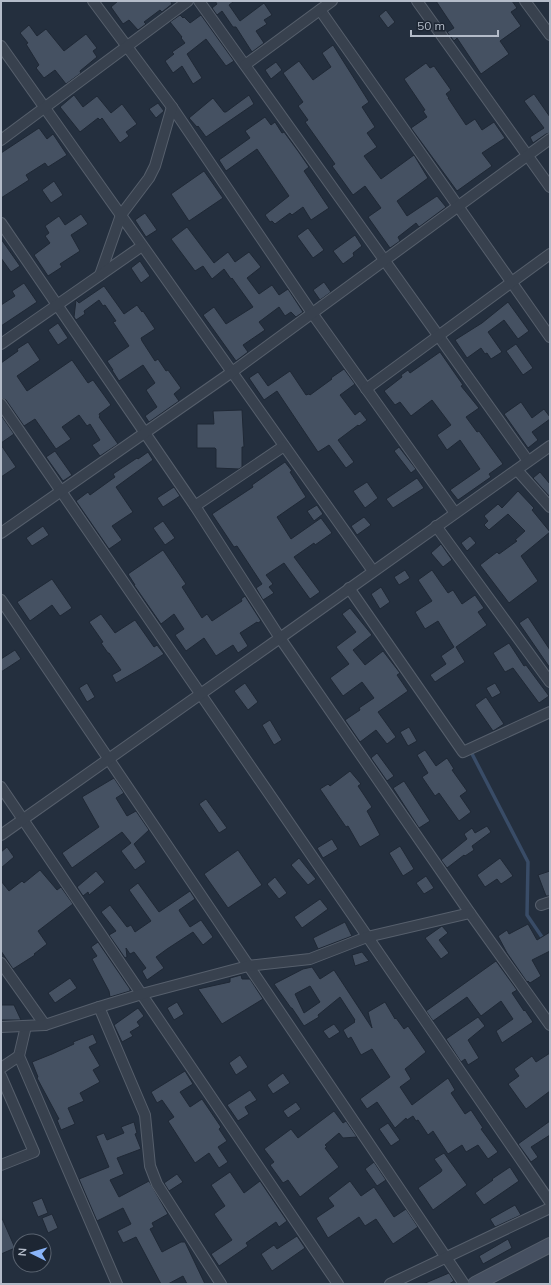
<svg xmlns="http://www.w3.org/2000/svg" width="551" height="1285" font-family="Mulish,sans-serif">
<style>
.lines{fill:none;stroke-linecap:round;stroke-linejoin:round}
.stream{stroke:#394c67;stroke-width:3.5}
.building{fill:#455162;stroke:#1f2835;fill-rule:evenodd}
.street-casing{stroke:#565f6c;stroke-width:12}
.secondary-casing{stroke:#565f6c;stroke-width:16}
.street{stroke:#38414e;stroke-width:10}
.secondary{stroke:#465061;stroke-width:14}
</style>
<rect width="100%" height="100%" fill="#242f3e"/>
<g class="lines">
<!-- stream -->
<path class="stream" d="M470,750L528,862L527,915L544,940"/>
</g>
<!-- building -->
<g class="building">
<path d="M118,1H172L171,2L172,4L162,12L160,10L144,22L146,24L138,30L129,20L123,24L111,7Z"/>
<path d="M215,1H232L233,2L229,5L240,21L264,3L272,15L264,20L267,24L256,31L264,43L252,52L236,27H233L222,11L217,15L212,8L217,4Z"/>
<path d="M436,1H512L517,8L511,12L521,26L500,41L509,54L481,74L457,38L454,41L447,32L454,28Z"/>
<path d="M386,10L395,22L388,28L379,16Z"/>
<path d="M180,15L183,18L184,17L190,23L201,15L234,61L226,66L206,39L187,54L202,78L193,84L182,66L173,73L165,61L174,54L172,52L185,43L181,38L182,37L170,22Z"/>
<path d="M29,25L37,36L46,29L64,51L86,34L97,48L93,51L97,57L80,71L81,73L66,84L55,70L44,78L36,68L39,65L26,44L28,43L20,33Z"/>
<path d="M333,45L369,102L362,107L375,127L367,133L377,147L364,156L381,179L414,155L428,178L397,201L407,216L437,196L446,207L419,227L416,223L398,237L400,241L390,248L368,217L381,208L365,186L353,195L340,177L332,166L335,164L305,122L308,120L298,106L303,102L283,73L299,61L313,80L331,67L322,53Z"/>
<path d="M276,62L282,70L271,79L265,70Z"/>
<path d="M426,63L430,68L434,66L451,90L446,94L449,98H448L466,125L475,119L482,130L494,122L505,138L482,153L492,166L457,191L411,128L427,117L423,111L425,110L404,79Z"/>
<path d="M534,94L550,117V133L546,134L533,143L530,137L544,128L524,101Z"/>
<path d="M74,95L83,107L97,96L111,113L122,104L137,124L126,132L129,136L120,143L102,118L100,120L98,118L80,132L60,107Z"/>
<path d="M249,95L254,104L206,137L198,126L197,127L189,118L213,98L224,112H226Z"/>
<path d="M158,103L164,111L156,118L149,109Z"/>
<path d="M265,117L271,125L275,122L282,133L284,132L298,151L309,167L304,171L329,208L311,220L303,207L292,215L290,213L275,224L272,221L270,222L265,215L289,196L257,149L226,171L219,160L250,138L245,131Z"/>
<path d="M39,128L47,139L53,134L67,155L48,167L45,163L26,175L29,180L1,198V153Z"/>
<path d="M204,171L223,198L189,221L171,194Z"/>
<path d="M54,181L63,195L51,203L42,190Z"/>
<path d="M145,213L157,230L146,237L135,220Z"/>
<path d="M81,214L88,224L71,235L80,251L60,264L62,267L48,276L34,255L50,243L45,236L49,233L45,226L59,216L65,225Z"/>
<path d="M187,227L214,263L228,252L235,262L249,252L261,267L247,278L259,294L272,285L279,295L288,289L303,312L296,317L291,312L285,316L279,307L259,322L265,330L243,345L248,352L236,361L203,315L214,307L226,324L253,307L232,278L231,279L224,269L212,279L203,266L195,271L171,239Z"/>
<path d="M308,228L324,250L313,258L297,236Z"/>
<path d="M355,235L362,246L353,253L354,256L343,264L333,251Z"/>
<path d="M1,239L20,266L11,272L1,258Z"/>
<path d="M140,261L150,276L141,283L131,268Z"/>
<path d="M324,282L331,292L320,300L313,290Z"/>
<path d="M24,283L37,302L1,326V305L15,296L12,291Z"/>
<path d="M104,286L124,314L137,305L142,312L143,311L155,329L141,338L142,341L155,361L158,359L166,371L168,370L181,388L174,394L179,401L149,422L145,416L157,407L146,390L155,383L143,365L119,381L112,370H113L107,361L129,346L113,322L116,321L105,305L103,306L99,300L84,311L85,314L76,320L74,317L76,300L79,303Z"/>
<path d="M508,302L529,331L518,339L504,320L488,332L502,352L491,359L487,353L485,354L481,348L467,358L455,340L482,323Z"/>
<path d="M58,323L68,338L58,345L48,330Z"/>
<path d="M28,342L40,360L17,376L27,391L72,360L88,383L93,380L111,405L99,414L100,416L99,417L118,444L100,456L92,445L100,440L90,424L87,426L79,415L62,427L71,439L56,449L35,419L24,426L6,400L1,398V363L18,351L17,349Z"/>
<path d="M516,344L533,368L523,375L506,351Z"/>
<path d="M440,352L463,385L461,386L479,408L466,417L477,432L479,431L503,464L489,474L491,477L458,500L450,490L480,469L460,440L447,450L437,435L451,425L432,400L411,416L400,402L395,405L384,391L402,377L401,375L408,370L410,373Z"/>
<path d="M344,369L355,384L340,395L355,415L360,411L367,420L359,426L358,425L338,440L354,462L346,468L329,445L318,452L277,391L264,400L249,378L258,372L268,386L290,371L306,395L309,394L310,395L332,379L331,378Z"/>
<path d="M521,402L532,418L544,409L550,417V419L532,432L538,440L528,448L504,414Z"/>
<path d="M242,410L244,447H242V467L239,469L216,468V449L215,448H197V424H214L213,411Z"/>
<path d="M1,415L14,434L1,443Z"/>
<path d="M1,445L16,467L1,477Z"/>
<path d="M399,447L416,469L411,473L394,451Z"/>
<path d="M55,451L72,475L63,481L46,457Z"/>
<path d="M148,452L153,460L116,487L133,512L112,526L122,540L109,549L76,501L88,492L90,495L115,477L113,474L137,458L138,459Z"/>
<path d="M285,462L292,471L290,472L306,497L277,517L291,539L321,518L332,533L315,545L314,543L294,557L320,592L310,599L284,563L266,575L273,584L269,587L274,593L263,600L256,588L262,584L237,546L234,547L212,514L253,487L252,485Z"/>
<path d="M540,472L550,484V497L533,478Z"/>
<path d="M417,478L424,488L393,508L386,499Z"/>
<path d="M367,482L378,498L365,508L353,491Z"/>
<path d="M174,487L180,496L163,507L157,498Z"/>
<path d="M518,491L534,508L532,510L550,532L521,556L538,581L509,603L480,565L497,552L499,554L517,541L515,540L525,531L508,514L489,530L484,525L488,521L484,516L498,504L502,508Z"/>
<path d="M317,505L323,514L314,521L307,511Z"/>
<path d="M364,517L371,525L357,535L351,526Z"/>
<path d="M163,521L175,538L165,545L153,528Z"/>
<path d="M43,526L49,535L32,546L26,538Z"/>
<path d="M470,536L476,543L467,551L461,543Z"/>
<path d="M441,544L452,560L443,567L431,553Z"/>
<path d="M163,550L186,584L182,587L202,618L207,614L212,621L242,601L241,599L245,596L261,621L258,623L257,622L240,633L248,646L238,653L233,645L216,656L204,638L186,651L175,635L184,629L174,614L161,624L134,585H135L128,574Z"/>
<path d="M405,570L410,578L399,585L394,577Z"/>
<path d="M432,570L448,593L453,590L462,604L475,595L484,608L478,612L487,625L456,647L465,662L435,682L430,675L446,664L441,656L454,647L438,621L425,629L415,612L432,601L418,580Z"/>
<path d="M52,579L72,608L60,616L52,605L30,621L17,602Z"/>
<path d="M381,587L390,602L380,609L371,594Z"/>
<path d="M350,608L372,635L353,650L365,665L383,651L400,673L397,675L408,691L378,712L396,737L387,744L376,730L360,742L345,720L360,710L359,708L374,698L362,682L343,696L330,678L349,664L336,647L356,632L342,614Z"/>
<path d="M101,614L115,633L135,620L154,647L157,645L164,654L142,668L116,683L112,675L121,670L109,653H108L101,643L103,642L89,622Z"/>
<path d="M528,617L550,650V668L519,623Z"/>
<path d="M509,643L524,666L526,665L549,696L539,703L513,668L505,672L493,653Z"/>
<path d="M15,650L21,659L1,672V659Z"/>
<path d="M87,683L95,697L87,702L79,688Z"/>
<path d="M245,683L258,702L248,710L234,691Z"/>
<path d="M495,683L501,693L492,698L486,688Z"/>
<path d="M486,697L504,724L493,731L475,705Z"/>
<path d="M270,720L282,740L274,745L262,725Z"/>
<path d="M409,727L417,741L408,746L400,732Z"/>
<path d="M425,750L436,766L447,758L454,769L452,770L467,791L460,796L471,812L459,821L439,793L435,796L422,777L428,773L417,755Z"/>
<path d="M377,753L394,776L387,781L371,758Z"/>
<path d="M350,771L361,784L358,786L372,807L367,811L380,835L360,847L348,826L346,827L320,789L328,784L330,786Z"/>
<path d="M114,778L124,793L116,798L127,816L136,811L149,830L134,844L146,862L135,870L121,851L131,843L122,832L72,868L62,853L99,827L82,797Z"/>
<path d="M404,781L430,821L419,828L393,788Z"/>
<path d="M206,799L227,828L219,833L199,804Z"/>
<path d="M487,826L491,832L472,846L474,850L465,856L464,855L447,868L441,860L467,839L464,834L472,828L475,833Z"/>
<path d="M332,839L338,849L323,858L317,848Z"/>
<path d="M400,846L414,869L403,876L389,853Z"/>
<path d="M7,847L14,857L1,868V852Z"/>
<path d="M238,850L262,885L228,908L204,874Z"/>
<path d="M299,858L316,879L308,885L291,865Z"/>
<path d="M500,858L513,876L501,884L497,879L485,887L477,875Z"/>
<path d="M40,870L57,890L61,887L73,904L38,931L47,944L34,954L35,955L13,969L1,951V881L9,891L22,881L24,883Z"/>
<path d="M96,871L105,882L89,895L88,892L83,896L77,887Z"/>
<path d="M550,871V896H546L538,875Z"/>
<path d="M426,876L434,888L424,894L416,883Z"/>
<path d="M275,877L287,893L279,899L267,884Z"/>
<path d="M138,883L159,912L190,891L195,899L179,910L180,912L190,927L201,920L213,937L203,945L193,932L167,949L156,957L164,968L147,980L142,971L146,968L134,952L130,954L126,948L127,957L125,958L109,935L116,931L101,912L110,905L127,927L131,925L135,932L151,921L129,890Z"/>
<path d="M320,899L328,909L302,928L294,917Z"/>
<path d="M345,922L352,936L318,949L313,938Z"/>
<path d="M528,924L537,940L550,932V951L532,960L541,976L530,983L528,981L527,982L507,953L498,936L507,930L509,934Z"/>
<path d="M442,926L448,933L439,940L449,953L441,959L425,938Z"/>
<path d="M98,942L130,989V991L110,997L109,991L92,959L97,956L91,947Z"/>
<path d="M362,952L369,961L355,966L352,955Z"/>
<path d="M496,961L517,990L512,993L524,1011L525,1010L533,1022L502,1043L496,1031L513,1019L501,1001L481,1016L467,997L433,1021L426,1011Z"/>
<path d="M312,967L320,979L334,970L372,1028L368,1012L385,1002L395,1019L396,1018L404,1029L408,1026L426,1052L405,1069L411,1079L400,1087L412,1105L448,1078L455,1090L451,1093L465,1114L471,1110L483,1128L481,1129L498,1152L488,1159L478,1145L466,1152L462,1145L448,1154L433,1131L428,1135L418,1120L416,1121L413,1116L407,1120L406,1118L395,1128L377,1102L367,1109L360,1099L390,1077L372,1049L361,1055L351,1037L348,1039L343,1030L355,1022L354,1021L355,1020L340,997L318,1015L319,1017L304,1026L292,1008H291L274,984L303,969ZM310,986L320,1002L304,1013L295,994Z"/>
<path d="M241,975L242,979H250L263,999L222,1024L198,989L230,982V978Z"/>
<path d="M70,978L77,988L55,1003L48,993Z"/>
<path d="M177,1002L184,1014L174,1020L167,1008Z"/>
<path d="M1,1005H14L21,1020H1Z"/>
<path d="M138,1008L144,1016L137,1022L140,1026L130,1032L133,1036L122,1042L114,1025Z"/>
<path d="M478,1017L485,1026L468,1040L479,1058L468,1065L465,1059L461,1062L446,1039Z"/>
<path d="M334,1024L340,1032L329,1039L323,1031Z"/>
<path d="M93,1034L97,1043L89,1047L100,1066L93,1070L100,1082L80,1093L84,1101L68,1108L75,1124L61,1130L57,1120L59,1119L37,1078L38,1077L32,1062L52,1054L74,1044L73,1042Z"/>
<path d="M550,1053V1091L526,1109L508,1084L519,1076L514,1069L532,1056L536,1062Z"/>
<path d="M240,1055L248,1067L236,1075L229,1063Z"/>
<path d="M185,1071L193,1084L180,1092L190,1107L202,1099L221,1127L219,1129L227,1141L218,1147L228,1162L219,1168L209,1153L195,1163L168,1121L174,1117L162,1100L157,1103L151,1092Z"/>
<path d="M283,1073L290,1083L273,1094L267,1085Z"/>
<path d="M250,1090L257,1100L245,1107L249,1114L238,1121L227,1105Z"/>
<path d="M296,1102L301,1109L288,1118L283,1111Z"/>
<path d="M334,1111L343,1123L346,1121L357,1137L343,1138L339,1133L325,1145L327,1147L325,1148L339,1167L300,1197L288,1180L283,1183L270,1165L274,1162L264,1149L291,1129L298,1138Z"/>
<path d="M550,1121V1135L531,1147L538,1157L531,1162L518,1144Z"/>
<path d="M134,1122L137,1133L135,1134L141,1149L117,1158L124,1174L110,1180L119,1197L149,1181L168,1214L152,1223L154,1227L150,1229L162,1252L181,1242H185L205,1284H187L183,1276L168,1284H161L136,1237L123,1243L117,1231L131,1224L123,1208L97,1221L79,1179L109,1167L96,1136L104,1133L107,1140L124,1133L121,1127Z"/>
<path d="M388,1123L400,1140L391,1146L379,1129Z"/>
<path d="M444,1153L467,1185L433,1210L418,1188L441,1172L442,1170L434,1159Z"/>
<path d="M374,1162L386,1180L377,1186L365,1169Z"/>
<path d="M510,1167L519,1181L484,1205L475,1193L493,1180L492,1179Z"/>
<path d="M230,1172L244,1193L260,1181L287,1221L279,1227L276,1222L246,1243L248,1246L219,1266L211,1254L232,1240L214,1214L225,1206L211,1185Z"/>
<path d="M177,1174L183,1182L169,1191L164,1183Z"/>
<path d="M350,1181L361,1196L374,1187L394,1217L406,1209L418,1227L393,1244L376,1219L365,1226L359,1217L328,1238L316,1218L334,1206L328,1198Z"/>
<path d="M42,1198L48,1213L38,1217L32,1202Z"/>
<path d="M515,1205L521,1215L495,1227L490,1219Z"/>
<path d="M52,1214L58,1228L48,1233L42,1218Z"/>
<path d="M1,1216L15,1248L1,1254Z"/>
<path d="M297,1236L305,1248L272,1271L261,1254L274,1245L277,1249Z"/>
<path d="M508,1239L512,1248L483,1264L479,1256Z"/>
<path d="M449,1273L454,1281L449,1284H423Z"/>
</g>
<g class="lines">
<!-- street casing -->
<g class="street-casing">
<g id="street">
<path d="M93,1L172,107L312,313L455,513"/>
<path d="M199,1L528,461"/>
<path d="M417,1L550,187"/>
<path d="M525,1L550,35"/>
<path d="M320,10L550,337"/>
<path d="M1,46L373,571"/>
<path d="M245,65L332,1"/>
<path d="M1,140L188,1"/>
<path d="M1,223L195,506L280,638L470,913L550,1025"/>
<path d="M100,275L121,215L149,178L155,166L172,107"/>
<path d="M1,344L142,246"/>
<path d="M366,389L550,254"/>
<path d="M1,404L550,1202"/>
<path d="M517,470L550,507"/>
<path d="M195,506L284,446"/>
<path d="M436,526L550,682"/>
<path d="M1,533L232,372L550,139"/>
<path d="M349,588L463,752L550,712"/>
<path d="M1,600L464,1284"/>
<path d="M1,787L338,1284"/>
<path d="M1,835L280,638L550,446"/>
<path d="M541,905L550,902"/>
<path d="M1,963L45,1025"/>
<path d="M99,1007L145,1115L150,1166L157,1184L221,1284"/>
<path d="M26,1026L19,1056L117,1284"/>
<path d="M1,1027L45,1025L99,1007L142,994L248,966L310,959L367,937L470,913"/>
<path d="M1,1068L19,1056"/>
<path d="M1,1076L34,1152L1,1165"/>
<path d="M390,1284L550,1208"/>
</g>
</g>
<!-- secondary casing -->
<g class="secondary-casing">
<path id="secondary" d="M475,1284L550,1245"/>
</g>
<!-- street -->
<use href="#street" class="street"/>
<!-- secondary -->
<use href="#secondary" class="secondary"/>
</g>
<!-- border -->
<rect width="551" height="1285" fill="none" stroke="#b4bcc9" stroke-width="4"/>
<!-- north arrow -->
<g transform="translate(32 1253) rotate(275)"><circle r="19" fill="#1d2633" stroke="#59626f"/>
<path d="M0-3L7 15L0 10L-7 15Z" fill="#8ab4f8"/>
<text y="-6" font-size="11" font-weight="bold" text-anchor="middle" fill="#b4bcc9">N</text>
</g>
<!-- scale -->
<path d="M411 30v6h87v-6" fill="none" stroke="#b4bcc9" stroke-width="2"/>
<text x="417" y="30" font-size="12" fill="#b4bcc9" stroke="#1d2633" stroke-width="3" paint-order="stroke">50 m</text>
</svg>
